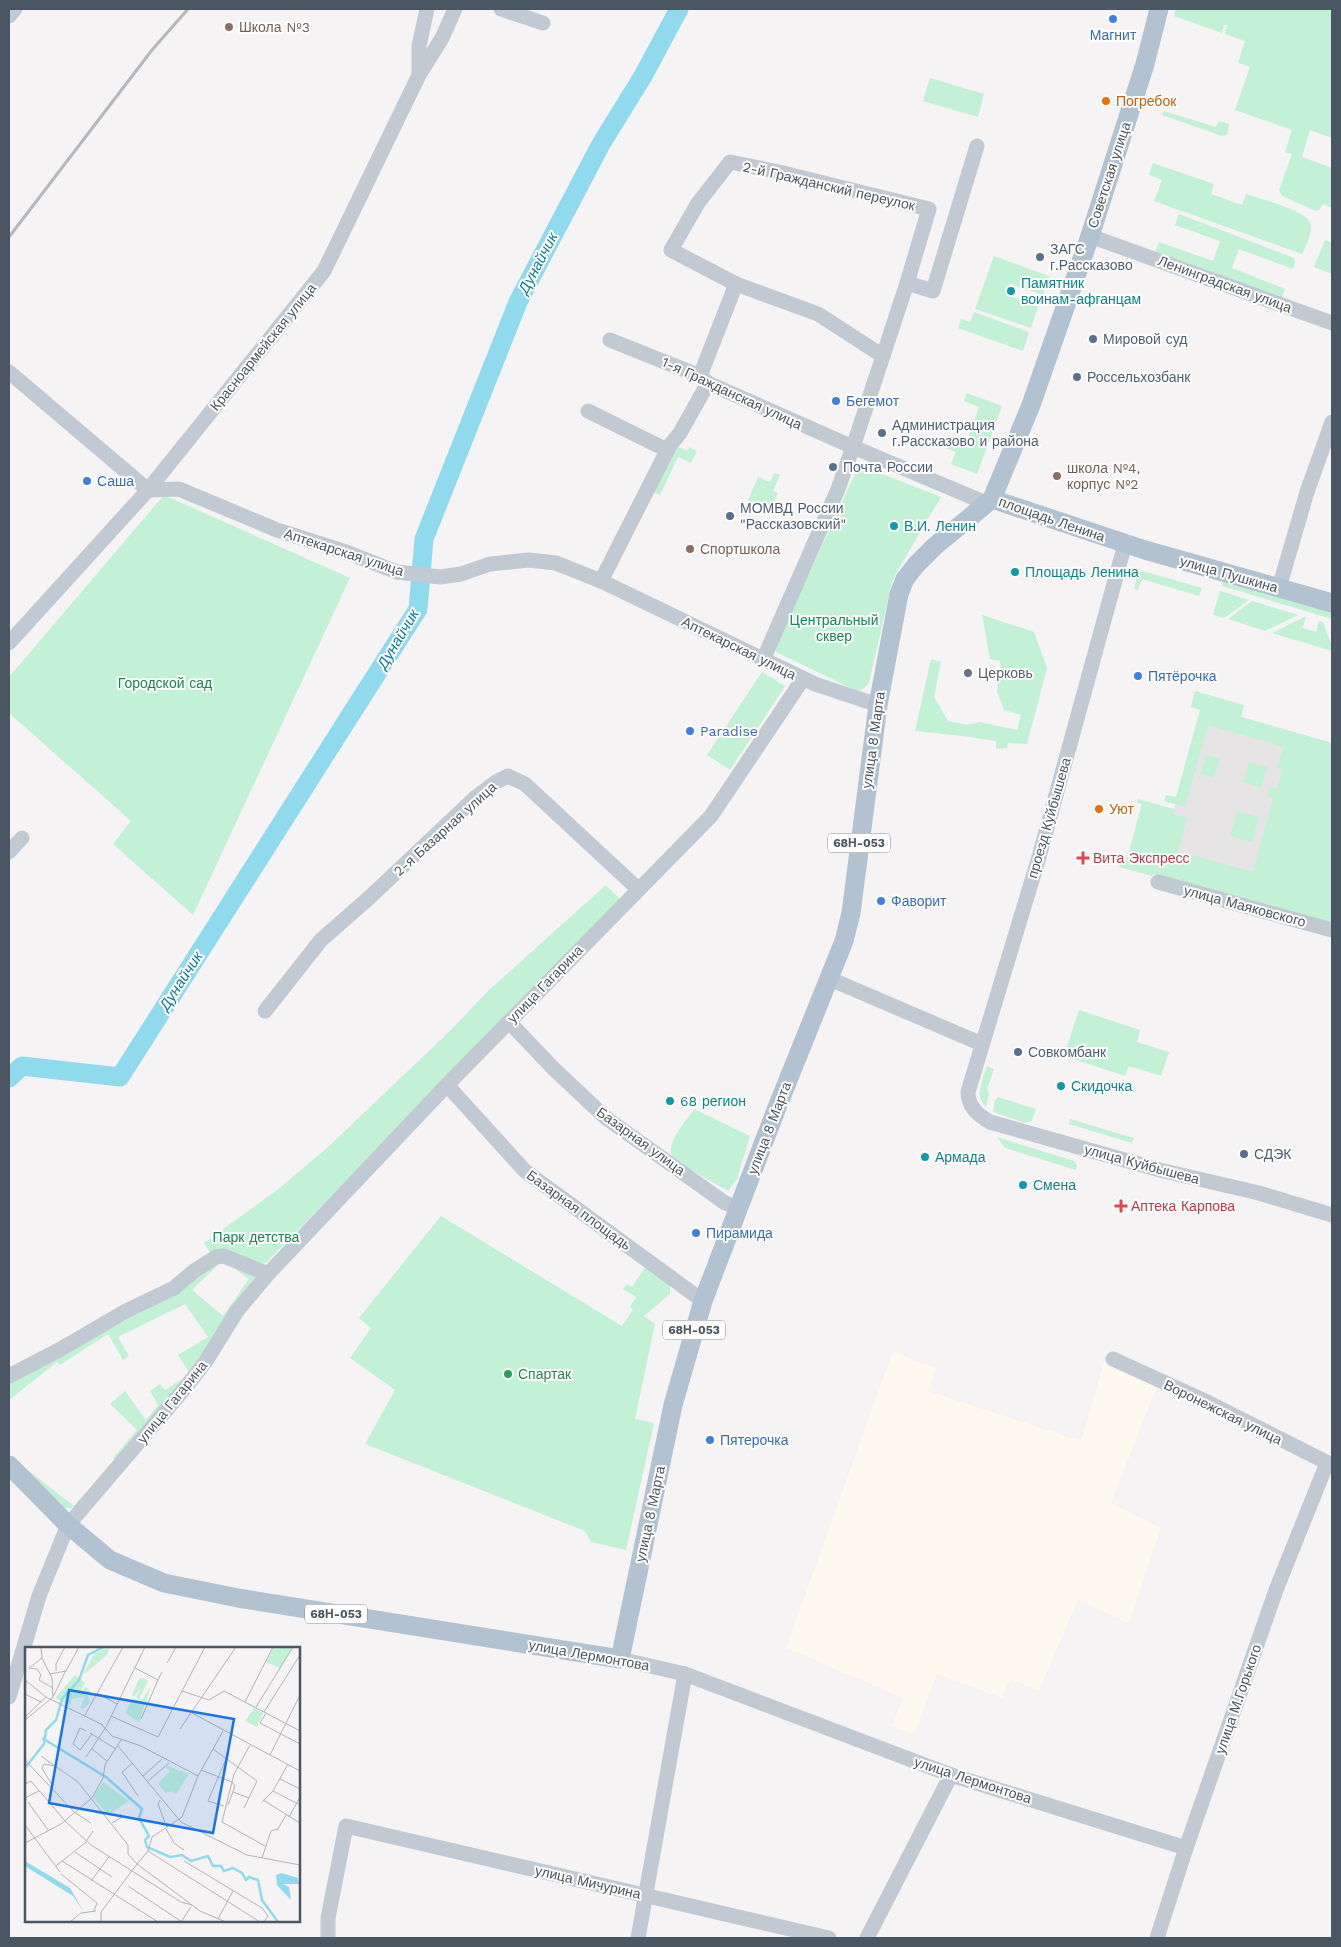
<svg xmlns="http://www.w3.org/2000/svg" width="1341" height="1947" font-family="'Work Sans',sans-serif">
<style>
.commercial{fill:#fdf9ef}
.education{fill:#e6e4e5}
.green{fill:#c3f1d5;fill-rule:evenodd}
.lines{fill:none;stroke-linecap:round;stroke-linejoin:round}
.river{stroke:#90daee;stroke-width:19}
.minor{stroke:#c1cad2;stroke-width:15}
.major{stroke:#b3c2d1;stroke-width:19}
.rail{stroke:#b5b8bd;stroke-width:3}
.shop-dot{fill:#3f7fe0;stroke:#fff;stroke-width:2}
.education-dot{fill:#8d6e63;stroke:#fff;stroke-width:2}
.food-dot{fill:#e8710a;stroke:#fff;stroke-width:2}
.service-dot{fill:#5c6f8a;stroke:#fff;stroke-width:2}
.culture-dot{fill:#0f9aa8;stroke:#fff;stroke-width:2}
.worship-dot{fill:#6b7280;stroke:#fff;stroke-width:2}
.health-dot{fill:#e0444e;stroke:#fff;stroke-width:2}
.leisure-dot{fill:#2e9e5b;stroke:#fff;stroke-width:2}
.labels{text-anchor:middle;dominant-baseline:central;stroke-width:4;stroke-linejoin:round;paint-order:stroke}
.shield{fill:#fff;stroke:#808990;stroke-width:1}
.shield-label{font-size:12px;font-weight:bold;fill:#4a5661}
.education-label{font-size:14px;fill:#785e54;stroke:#fff;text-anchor:start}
.shop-label{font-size:14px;fill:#366cbe;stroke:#fff;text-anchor:start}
.food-label{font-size:14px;fill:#c56008;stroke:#fff;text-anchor:start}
.street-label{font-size:14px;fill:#4a5661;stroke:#fff}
.service-label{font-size:14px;fill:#4e5e75;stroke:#fff;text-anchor:start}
.culture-label{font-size:14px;fill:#0d838f;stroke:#fff;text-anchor:start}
.park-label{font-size:14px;fill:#17864f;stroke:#fff}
.worship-label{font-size:14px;fill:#5b616d;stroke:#fff;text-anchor:start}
.health-label{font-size:14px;fill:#be3a42;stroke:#fff;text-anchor:start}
.leisure-label{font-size:14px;fill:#27864d;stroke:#fff;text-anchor:start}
.water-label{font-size:15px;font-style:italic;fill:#0c7c9b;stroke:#fff}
.inset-river{fill:none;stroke:#90daee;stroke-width:2.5}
.inset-road{fill:none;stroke:#b1b4b9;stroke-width:1}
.view{fill:#1a73e8;fill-opacity:0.15;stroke:#1a73e8;stroke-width:2.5}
.inset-edge{fill:none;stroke:#4a5661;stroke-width:2.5}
</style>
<rect width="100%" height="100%" fill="#f5f3f3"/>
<!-- commercial -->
<path class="commercial" d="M893,1351L935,1368L928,1391L1081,1441L1104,1362L1156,1388L1111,1503L1161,1528L1129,1623L1078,1600L1039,1691L1010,1679L1002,1698L937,1674L914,1735L892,1726L903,1698L786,1648Z"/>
<!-- education -->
<path class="education" d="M1203,706L1332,743V919L1157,868Z"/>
<!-- green -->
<g class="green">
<path d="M1175,9H1332V138L1310,130L1302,157L1332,168V208L1323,204L1320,209L1316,211L1282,196L1279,190L1292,154L1285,152L1292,130L1235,110L1250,67L1238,63L1245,41L1225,34L1227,25H1224L1222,33L1174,16Z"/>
<path d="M930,78L984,94L978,117L923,101Z"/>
<path d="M1164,111L1216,127L1219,121L1229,124L1227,135L1222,136L1162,115Z"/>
<path d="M1153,163L1214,184L1211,194L1242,205L1246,194C1260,199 1309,211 1311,225C1312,234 1306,246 1302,254L1154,201L1162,180L1149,175Z"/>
<path d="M1179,214L1294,258L1295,262L1293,269L1239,249L1232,268L1285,289L1281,301L1154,255L1159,242L1213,261L1220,241L1175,225Z"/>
<path d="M1325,240L1332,243V274L1314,267Z"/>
<path d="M994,256L1049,276L1043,295L1011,284L1007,295L1038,307L1031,328L975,309Z"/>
<path d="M974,312L1029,332L1023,351L958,328L961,319L970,322Z"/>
<path d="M967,393L1002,406L977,474L951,464L956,452L939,446L936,440L945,435L947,439L966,445L979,407L964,401Z"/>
<path d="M676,446L687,451L689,447L697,451L691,463L678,457L660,495L650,491Z"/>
<path d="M859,465L941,497L899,568L892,582L869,683L863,689L857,691L776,652L775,648Z"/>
<path d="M774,473L780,475L773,491L778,493L771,510L748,500L758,477L770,482Z"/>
<path d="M164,495L350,578L193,915L113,844L131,821L9,713V677Z"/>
<path d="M1143,571L1202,588L1199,596L1142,579L1138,590L1134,589L1138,573Z"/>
<path d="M1224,578L1332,611V619L1222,586Z"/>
<path d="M1220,591L1249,600L1224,618L1213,615Z"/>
<path d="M1252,601L1298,615L1265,631L1228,619Z"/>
<path d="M982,615L1034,632L1047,668L1027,744L1008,743L1007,748L996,749V741L963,736L915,731L931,659L941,662L934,697L948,721L968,725L979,722L1017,730L1021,715L1004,710L997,691L1001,670L1000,661L990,659Z"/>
<path d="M1304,617H1306L1303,628L1316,632L1319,621L1323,622L1332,646V651L1272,633Z"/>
<path d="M762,672L785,686L730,770L707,755Z"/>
<path d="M1195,691L1244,705L1241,717L1332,743V925L1153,874L1152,876L1119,867L1122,856L1127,858L1142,804L1137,803L1138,799L1174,809L1173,814L1187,818L1178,851L1253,872L1273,798L1267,796L1270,787L1277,789L1282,770L1277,768L1283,747L1208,725L1185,807L1164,801L1166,795L1176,797L1200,710L1191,707Z"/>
<path d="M1206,755L1220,759L1214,778L1201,774Z"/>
<path d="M1249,762L1267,767L1261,788L1243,782Z"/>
<path d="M1237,811L1259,817L1252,842L1230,836Z"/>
<path d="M606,885L620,899L267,1262L263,1264L211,1254L204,1243L281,1187L328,1147L450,1031L489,990Z"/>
<path d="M1079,1010L1140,1030L1137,1042L1169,1052L1161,1076L1129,1066L1125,1076L1064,1056Z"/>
<path d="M987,1066L994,1069L987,1089L989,1094L986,1107C974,1096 983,1079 987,1066Z"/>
<path d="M998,1097L1036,1109L1032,1121L1025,1123L993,1112L995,1100Z"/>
<path d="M694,1109L750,1136L737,1179L728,1191L674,1160C663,1144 686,1122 694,1109Z"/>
<path d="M1070,1119L1134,1138L1132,1143L1069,1124Z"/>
<path d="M997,1137L1074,1161L1077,1165L1076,1170L1005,1148Z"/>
<path d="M441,1216L622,1326L633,1310L630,1307L636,1297L623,1289L627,1284L632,1287L648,1263L670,1284V1294L644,1316L655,1324L635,1419L654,1423L626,1550L591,1542L585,1531L365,1444L395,1390L350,1358L371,1328L359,1318Z"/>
<path d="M222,1258L259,1272L235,1304L211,1344L191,1373L78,1505L70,1508H65L11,1457L74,1506L115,1460L113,1458L137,1430L110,1404L125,1391L146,1420L158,1405L150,1391L160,1384L165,1390L190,1374L178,1355L208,1337L185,1304L118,1337L129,1356L123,1360L108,1334L60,1365L57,1362L9,1400V1382C54,1359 97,1331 142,1308C153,1302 165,1297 176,1291C192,1282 203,1262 222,1258ZM223,1260L249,1279L223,1316L192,1290Z"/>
</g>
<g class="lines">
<!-- river -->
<path class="river" d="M9,1078L22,1066L120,1077L418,609L424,539L518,302L601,144L643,76L679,9"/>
<!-- minor -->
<g class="minor">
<path d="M501,9L543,23"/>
<path d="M9,16L15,9"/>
<path d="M419,75V46L427,9"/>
<path d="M1090,236L1332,323"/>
<path d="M610,340L700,376L708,383L853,447L986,503"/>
<path d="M883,356L818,314L736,284L671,250L698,203L730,162L779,172L929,209L907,283"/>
<path d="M9,372L148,490L179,489L277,530L346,552L397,572L440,577L461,574L490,564L529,560L556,563L601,581L815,684L878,705"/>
<path d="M700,376L736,284"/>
<path d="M588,411L667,450"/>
<path d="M1125,544L1039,857L968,1092C968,1107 978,1115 990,1122L1160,1170L1259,1193L1332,1215"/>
<path d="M601,581L670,445L680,433L708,383"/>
<path d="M1279,588L1307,492L1332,422"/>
<path d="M9,643L148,490L324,271L419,75L442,38L455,9"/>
<path d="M763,660L838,489L853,447L907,283L933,291L977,146"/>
<path d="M9,852L22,838"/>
<path d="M1158,882L1332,930"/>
<path d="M830,979L982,1044"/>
<path d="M265,1011L321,940L370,897L476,797L496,782L508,776L525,784L638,889"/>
<path d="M509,1022L554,1069L606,1118L725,1203L739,1208"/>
<path d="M447,1085L525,1171L703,1301"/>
<path d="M1113,1359L1203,1400L1332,1465"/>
<path d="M9,1376L59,1350L126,1311L174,1288L194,1271L216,1257L224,1256L268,1274"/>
<path d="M620,1659L685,1674L951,1775L1186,1848"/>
<path d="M9,1697L39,1596L68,1525L186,1387L206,1361L237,1311L268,1274L447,1085L711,816L803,679"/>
<path d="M328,1938V1918L346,1826L829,1938"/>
<path d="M638,1938L685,1674"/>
<path d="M867,1938L951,1775"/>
<path d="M1157,1938L1186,1848L1276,1590L1327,1463"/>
</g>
<!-- major -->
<g class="major">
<path d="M992,499L1145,550L1332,603"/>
<path d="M9,1465L68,1525L110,1560L164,1583L238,1598L620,1659L673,1405L703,1301L776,1110L844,941L851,913L878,705L899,594L905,579L916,565L935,546L992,499L1031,405L1090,236L1145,64L1159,9"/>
</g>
<!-- rail -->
<path class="rail" d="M9,237L152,50L188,9"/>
</g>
<!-- markers -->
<g class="shop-dot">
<circle cx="1113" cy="19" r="5"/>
<circle cx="836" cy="401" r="5"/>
<circle cx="87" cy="481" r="5"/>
<circle cx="1138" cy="676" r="5"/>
<circle cx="690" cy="731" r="5"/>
<circle cx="881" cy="901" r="5"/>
<circle cx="696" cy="1233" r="5"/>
<circle cx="710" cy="1440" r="5"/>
</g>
<g class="education-dot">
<circle cx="229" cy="27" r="5"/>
<circle cx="1057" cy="476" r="5"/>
<circle cx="690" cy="549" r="5"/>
</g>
<g class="food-dot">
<circle cx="1106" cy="101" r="5"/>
<circle cx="1099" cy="809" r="5"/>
</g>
<g class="service-dot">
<circle cx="1040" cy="257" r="5"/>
<circle cx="1093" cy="339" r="5"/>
<circle cx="1077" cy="377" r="5"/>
<circle cx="882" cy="433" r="5"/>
<circle cx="833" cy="467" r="5"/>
<circle cx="730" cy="516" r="5"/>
<circle cx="1018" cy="1052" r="5"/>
<circle cx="1244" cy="1154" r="5"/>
</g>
<g class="culture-dot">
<circle cx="1011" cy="291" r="5"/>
<circle cx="894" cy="526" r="5"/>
<circle cx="1015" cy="572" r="5"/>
<circle cx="1061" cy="1086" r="5"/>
<circle cx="670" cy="1101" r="5"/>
<circle cx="925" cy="1157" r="5"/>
<circle cx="1023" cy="1185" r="5"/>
</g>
<circle class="worship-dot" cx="968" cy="673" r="5"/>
<g class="health-dot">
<path d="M1080.5 850.5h5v5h5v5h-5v5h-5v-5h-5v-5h5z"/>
<path d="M1118.5 1198.5h5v5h5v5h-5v5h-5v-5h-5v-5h5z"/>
</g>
<circle class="leisure-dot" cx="508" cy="1374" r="5"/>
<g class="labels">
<!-- shield labels -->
<g class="shield">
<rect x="828" y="833.5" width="62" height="19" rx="4"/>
<rect x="663" y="1320.5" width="62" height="19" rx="4"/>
<rect x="305" y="1604.5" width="62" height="19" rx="4"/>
</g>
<g class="shield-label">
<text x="859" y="843">68Н-053</text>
<text x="694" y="1330">68Н-053</text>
<text x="336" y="1614">68Н-053</text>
</g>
<!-- education labels -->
<g class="education-label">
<text x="239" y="27">Школа №3</text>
<text x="1067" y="468">школа №4,<tspan x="1067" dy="16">корпус №2</tspan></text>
<text x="700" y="549">Спортшкола</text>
</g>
<!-- shop labels -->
<g class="shop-label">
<text x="1113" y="35" text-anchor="middle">Магнит</text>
<text x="846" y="401">Бегемот</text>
<text x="97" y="481">Саша</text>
<text x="1148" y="676">Пятёрочка</text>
<text x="700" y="731">Paradise</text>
<text x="891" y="901">Фаворит</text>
<text x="706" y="1233">Пирамида</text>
<text x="720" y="1440">Пятерочка</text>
</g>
<!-- food labels -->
<g class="food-label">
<text x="1116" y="101">Погребок</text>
<text x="1109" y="809">Уют</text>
</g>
<!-- street labels -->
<g class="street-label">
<text transform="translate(1109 175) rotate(-72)">Советская улица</text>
<text transform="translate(829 186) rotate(13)">2-й Гражданский переулок</text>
<text transform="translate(1225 284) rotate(20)">Ленинградская улица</text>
<text transform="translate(263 347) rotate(-51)">Красноармейская улица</text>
<text transform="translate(732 393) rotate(25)">1-я Гражданская улица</text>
<text transform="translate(1052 519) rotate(19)">площадь Ленина</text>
<text transform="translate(344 552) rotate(18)">Аптекарская улица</text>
<text transform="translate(1229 574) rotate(16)">улица Пушкина</text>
<text transform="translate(739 648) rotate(26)">Аптекарская улица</text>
<text transform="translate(873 740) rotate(-82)">улица 8 Марта</text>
<text transform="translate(1049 818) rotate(-74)">проезд Куйбышева</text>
<text transform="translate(445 829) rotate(-42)">2-я Базарная улица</text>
<text transform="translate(1245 906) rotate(15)">улица Маяковского</text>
<text transform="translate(545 984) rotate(-46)">улица Гагарина</text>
<text transform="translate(769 1128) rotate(-69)">улица 8 Марта</text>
<text transform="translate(641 1141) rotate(36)">Базарная улица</text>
<text transform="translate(1142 1164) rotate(15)">улица Куйбышева</text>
<text transform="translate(579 1210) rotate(36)">Базарная площадь</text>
<text transform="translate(172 1402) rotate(-51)">улица Гагарина</text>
<text transform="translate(1223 1412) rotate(26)">Воронежская улица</text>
<text transform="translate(650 1514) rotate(-78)">улица 8 Марта</text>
<text transform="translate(589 1655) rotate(10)">улица Лермонтова</text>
<text transform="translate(1238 1699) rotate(-71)">улица М.Горького</text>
<text transform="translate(973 1780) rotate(18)">улица Лермонтова</text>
<text transform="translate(588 1882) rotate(13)">улица Мичурина</text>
</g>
<!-- service labels -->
<g class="service-label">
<text x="1050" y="249">ЗАГС<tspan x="1050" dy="16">г.Рассказово</tspan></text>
<text x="1103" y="339">Мировой суд</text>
<text x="1087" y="377">Россельхозбанк</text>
<text x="892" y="425">Администрация<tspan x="892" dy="16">г.Рассказово и района</tspan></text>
<text x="843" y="467">Почта России</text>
<text x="740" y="508">МОМВД России<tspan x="740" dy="16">"Рассказовский"</tspan></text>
<text x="1028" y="1052">Совкомбанк</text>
<text x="1254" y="1154">СДЭК</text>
</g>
<!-- culture labels -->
<g class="culture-label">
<text x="1021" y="283">Памятник<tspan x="1021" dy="16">воинам-афганцам</tspan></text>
<text x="904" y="526">В.И. Ленин</text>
<text x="1025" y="572">Площадь Ленина</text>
<text x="1071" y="1086">Скидочка</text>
<text x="680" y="1101">68 регион</text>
<text x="935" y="1157">Армада</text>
<text x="1033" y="1185">Смена</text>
</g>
<!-- park labels -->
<g class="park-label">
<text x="834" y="620">Центральный<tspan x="834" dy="16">сквер</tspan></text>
<text x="165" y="683">Городской сад</text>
<text x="256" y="1237">Парк детства</text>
</g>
<!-- worship labels -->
<g class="worship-label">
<text x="978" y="673">Церковь</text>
</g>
<!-- health labels -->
<g class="health-label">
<text x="1093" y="858">Вита Экспресс</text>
<text x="1131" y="1206">Аптека Карпова</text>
</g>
<!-- leisure labels -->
<g class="leisure-label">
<text x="518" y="1374">Спартак</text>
</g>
<!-- water labels -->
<g class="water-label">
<text transform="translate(538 263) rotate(-62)">Дунайчик</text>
<text transform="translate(398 639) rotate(-59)">Дунайчик</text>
<text transform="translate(181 981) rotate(-57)">Дунайчик</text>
</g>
</g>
<!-- overview -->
<g transform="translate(25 1647)">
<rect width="275" height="275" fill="#f5f3f3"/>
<path d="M85,0L82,8L58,28L69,7ZM249,0H268L255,21L241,15ZM50,28L60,36L54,47L61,40L67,46L66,49L62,46L65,56L58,62L55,61L60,50L46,52V59L30,51ZM118,31L123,34L114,52L117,53L126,39L114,75L100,66L108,51L120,56L111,51L116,41L109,50L107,48L114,32ZM229,61L238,66L232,80L220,74ZM143,119L164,127L151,147L147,144L141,146L133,137L145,124L140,120ZM78,135L104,154L83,168L68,150Z" fill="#c3f1d5"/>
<path d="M0,214L45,241L59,265L48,249L0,219ZM256,226L273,231L274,237H258L264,240L266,253L252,238L251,228Z" fill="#90daee"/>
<path class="inset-river" d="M17,91L81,130L117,162L114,171L124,189L120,193L122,200L145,210L157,208L166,214L183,209L188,219H196L199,224L208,221L217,226L221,233L224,230L233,233L237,253L253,275M0,121L19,97L21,83L31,73L37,52L54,33L63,8L79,0"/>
<path class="inset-road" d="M17,11L4,21L12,22L16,28L14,33L28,41M142,16L151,0M110,21L133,33L137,25M31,24V17L40,0M25,27L41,24L54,0M0,33L21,50L78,78M157,44L184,53L199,44L275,84M72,46L92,57M0,47L16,55M28,50L41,23M220,55L248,0M231,60L268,0M239,65L275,8M167,66L275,124M241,66L235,76L275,97M60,68L98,0M86,69L133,90L180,0M0,70L21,50M116,72L133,33M0,73L28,50L27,31L17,11L16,0M76,77L87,89L116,99L173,129L157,170L127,190L123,204L112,217L175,264L201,275M81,80L120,0M155,82L211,0M61,84L55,81L48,97L55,103L67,87M65,86L91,102M225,98L209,127L197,175L240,199M93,99L156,175L222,208L275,218M67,102L82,114M188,102L232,134L219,161M245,108L275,48M16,109L53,135L103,198V207L112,217L76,265V275M61,110L81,80M0,113L49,165L66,176M108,116L97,125L113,149M176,123L207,135L210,139L203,158M118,129L137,112M173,129L198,84M255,132L275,142M122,135L144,116M0,137L6,134L40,174L66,198L156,255L167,258M27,138L17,121L19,117L29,119M248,144L275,158M208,145L224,151M0,151L14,144M135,153L133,157L142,181M238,153L275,176M3,155L23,183M237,155L248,144L263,117M199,159L183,154L201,112M264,170L275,150M87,176L97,170L95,167M0,178L35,225M141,182L149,196L159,203M0,196L36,177L67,151L78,131L80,118L96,93M123,204L235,275M50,205L87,230M237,211L246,184L253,182L261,168M37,214L133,275M159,214L237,261L243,269L239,275M31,219L60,196L68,184M36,227L72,256L69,264M66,234L84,210M103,239L157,275M193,272L208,244M45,275L56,266L71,264M156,275L166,260"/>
<path class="view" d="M44,43L209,72L188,186L24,156Z"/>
<rect width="275" height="275" class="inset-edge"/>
</g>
<!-- border -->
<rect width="1341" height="1947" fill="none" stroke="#4a5661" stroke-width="20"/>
</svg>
